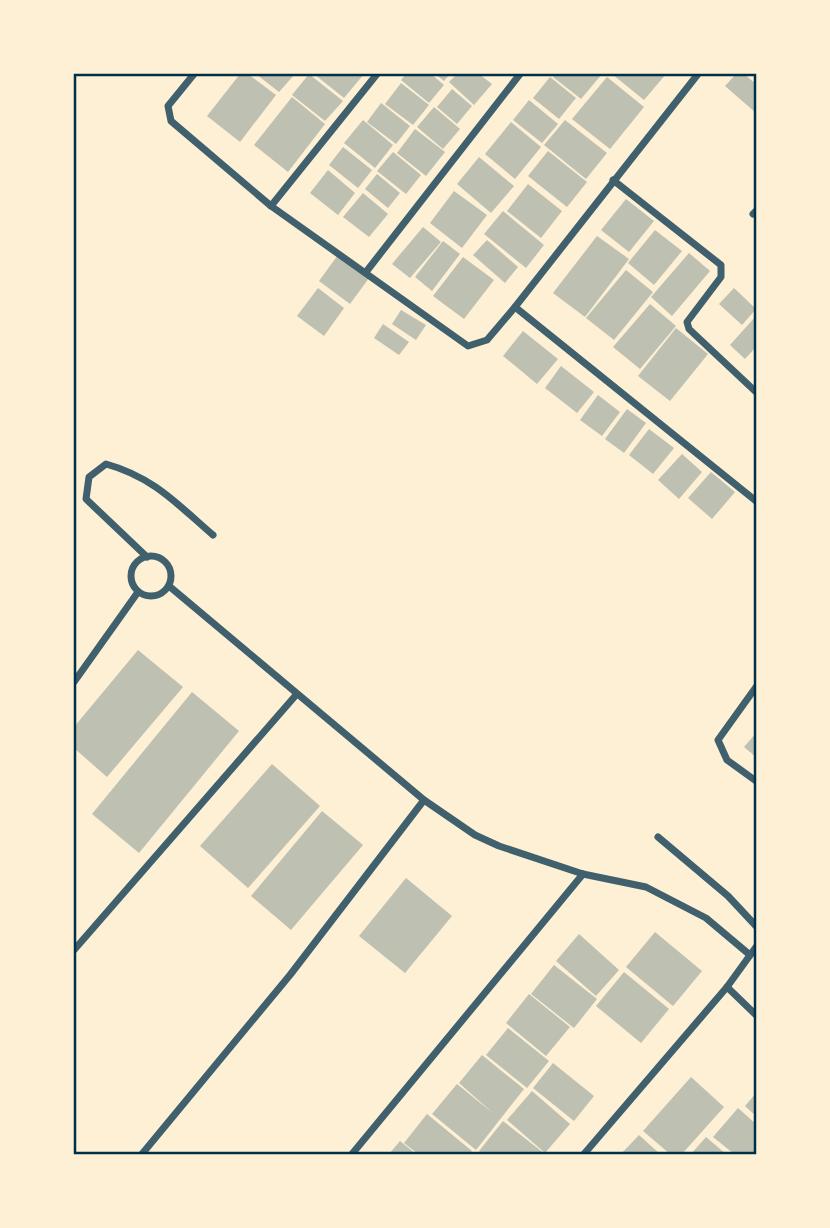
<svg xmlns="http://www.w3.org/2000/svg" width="830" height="1228" font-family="'Noto Serif',serif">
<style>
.building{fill:#bec0b2}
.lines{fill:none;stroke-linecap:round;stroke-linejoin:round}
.minor{stroke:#3f606c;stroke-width:7}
.neatline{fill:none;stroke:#003049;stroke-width:2.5}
</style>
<rect width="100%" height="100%" fill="#fdf0d5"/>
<!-- building -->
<g class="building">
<path d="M240,74H248L276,95L240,142L207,116Z"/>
<path d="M256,74H295L279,92Z"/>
<path d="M309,74L343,101L325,121L292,95Z"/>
<path d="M314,74H364L344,98Z"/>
<path d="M406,74H431L444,85L429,103L401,80Z"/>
<path d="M435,74H450L444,81Z"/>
<path d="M457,74H479L492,84L474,105L449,82Z"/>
<path d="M556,74H602L581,99L553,77Z"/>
<path d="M612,74H666L644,100Z"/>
<path d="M736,74H744L756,84V113L725,86Z"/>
<path d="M550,77L576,98L559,119L533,98Z"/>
<path d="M607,77L644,107L610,149L572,119Z"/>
<path d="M401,83L429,105L413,125L385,104Z"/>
<path d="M452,89L472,106L457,124L437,107Z"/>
<path d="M292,97L325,124L288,172L254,145Z"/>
<path d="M529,100L558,124L542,143L513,120Z"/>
<path d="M381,103L410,126L396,144L367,122Z"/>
<path d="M434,107L460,129L443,149L417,127Z"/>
<path d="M363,120L393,145L375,168L344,143Z"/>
<path d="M565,120L607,153L586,179L544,145Z"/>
<path d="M511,122L541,147L515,179L485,154Z"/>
<path d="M415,129L445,152L426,176L397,153Z"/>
<path d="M343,147L372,170L358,188L329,165Z"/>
<path d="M548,151L587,182L567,207L528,176Z"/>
<path d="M393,152L421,175L406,194L377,171Z"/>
<path d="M479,157L514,186L491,213L457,184Z"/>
<path d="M328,170L355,193L338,215L310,193Z"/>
<path d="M377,174L400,193L388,208L365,189Z"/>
<path d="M528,184L562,211L541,238L507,211Z"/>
<path d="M454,191L487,215L462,248L430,223Z"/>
<path d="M363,193L388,214L369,237L343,217Z"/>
<path d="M626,199L654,221L629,252L601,230Z"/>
<path d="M503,211L544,245L526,268L484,234Z"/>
<path d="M423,227L441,242L410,278L392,264Z"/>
<path d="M655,230L682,251L654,285L628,263Z"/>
<path d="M597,236L629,259L585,317L553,293Z"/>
<path d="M487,240L518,267L505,283L473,255Z"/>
<path d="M443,241L460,254L432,291L415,277Z"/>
<path d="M689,253L710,271L672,316L651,297Z"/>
<path d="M338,255L369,278L350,304L319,281Z"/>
<path d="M463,257L494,280L464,319L433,296Z"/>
<path d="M626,270L653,292L614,340L586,318Z"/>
<path d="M318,288L344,308L324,336L297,316Z"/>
<path d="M734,288L756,309L742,325L719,304Z"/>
<path d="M650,304L676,326L640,369L613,347Z"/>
<path d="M401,310L426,325L416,340L392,324Z"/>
<path d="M756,316V347L745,359L730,345Z"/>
<path d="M383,324L409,342L399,355L374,338Z"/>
<path d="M676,328L708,354L670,401L638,376Z"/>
<path d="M523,331L558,359L537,384L503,356Z"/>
<path d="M561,366L594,392L577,413L545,388Z"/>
<path d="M598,395L620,412L602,436L580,420Z"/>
<path d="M627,409L646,423L624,453L605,439Z"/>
<path d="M649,429L674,448L653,474L629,455Z"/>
<path d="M682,454L702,472L679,499L658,480Z"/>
<path d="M711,472L735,492L712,519L688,498Z"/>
<path d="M138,650L183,687L107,777L74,748V727Z"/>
<path d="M192,692L239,731L139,853L92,814Z"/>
<path d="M756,733V757L744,747Z"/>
<path d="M272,764L320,806L248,888L200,846Z"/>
<path d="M322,811L363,845L291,930L251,896Z"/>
<path d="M406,878L452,916L405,973L359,936Z"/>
<path d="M655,932L702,971L673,1006L626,967Z"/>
<path d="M579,934L619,970L596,996L556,961Z"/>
<path d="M554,965L597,999L574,1028L531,994Z"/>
<path d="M624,972L669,1009L641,1043L596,1006Z"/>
<path d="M529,994L570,1027L546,1056L506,1023Z"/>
<path d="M508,1028L549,1061L527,1088L486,1055Z"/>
<path d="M482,1055L524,1089L476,1150L432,1114L457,1084L494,1114L459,1083Z"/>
<path d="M553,1063L594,1096L574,1121L533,1088Z"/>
<path d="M691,1077L724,1107L682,1154H670L643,1131Z"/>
<path d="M532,1091L570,1124L545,1153L507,1120Z"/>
<path d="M756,1093V1116L745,1106Z"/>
<path d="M738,1108L756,1124V1154H734L713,1137Z"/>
<path d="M427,1114L472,1151L469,1154H418L404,1143Z"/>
<path d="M503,1121L545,1154H483L479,1151Z"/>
<path d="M639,1135L660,1154H621Z"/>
<path d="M706,1137L726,1154H691Z"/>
<path d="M400,1141L416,1154H389Z"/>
</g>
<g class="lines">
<!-- minor -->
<g class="minor">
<path d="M194,74L168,106L171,121L271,206L468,346L487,340L515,307L698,74"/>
<path d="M613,180L721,265V277L687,322L689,329L756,392"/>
<path d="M271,206L377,74"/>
<path d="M753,214L756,211"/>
<path d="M366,272L520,74"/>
<path d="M515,307L756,501"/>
<circle cx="151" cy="576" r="20"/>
<path d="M147,557L86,499L89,477L106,464C153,477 177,504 213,535"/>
<path d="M169,586L424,800L475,835L499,846L583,874L646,887L706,918L750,955"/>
<path d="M74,682L138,592"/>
<path d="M756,687L718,740L727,760L756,781"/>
<path d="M658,837L728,896L756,926"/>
<path d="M74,950L296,695"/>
<path d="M727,987L756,1015"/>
<path d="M142,1154L290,975L424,800"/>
<path d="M352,1154L583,874"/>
<path d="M584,1154L727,987L756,947"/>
</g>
</g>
<!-- border -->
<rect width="830" height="1228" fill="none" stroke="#fdf0d5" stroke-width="150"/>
<rect x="75" y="75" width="680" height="1078" class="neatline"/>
</svg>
